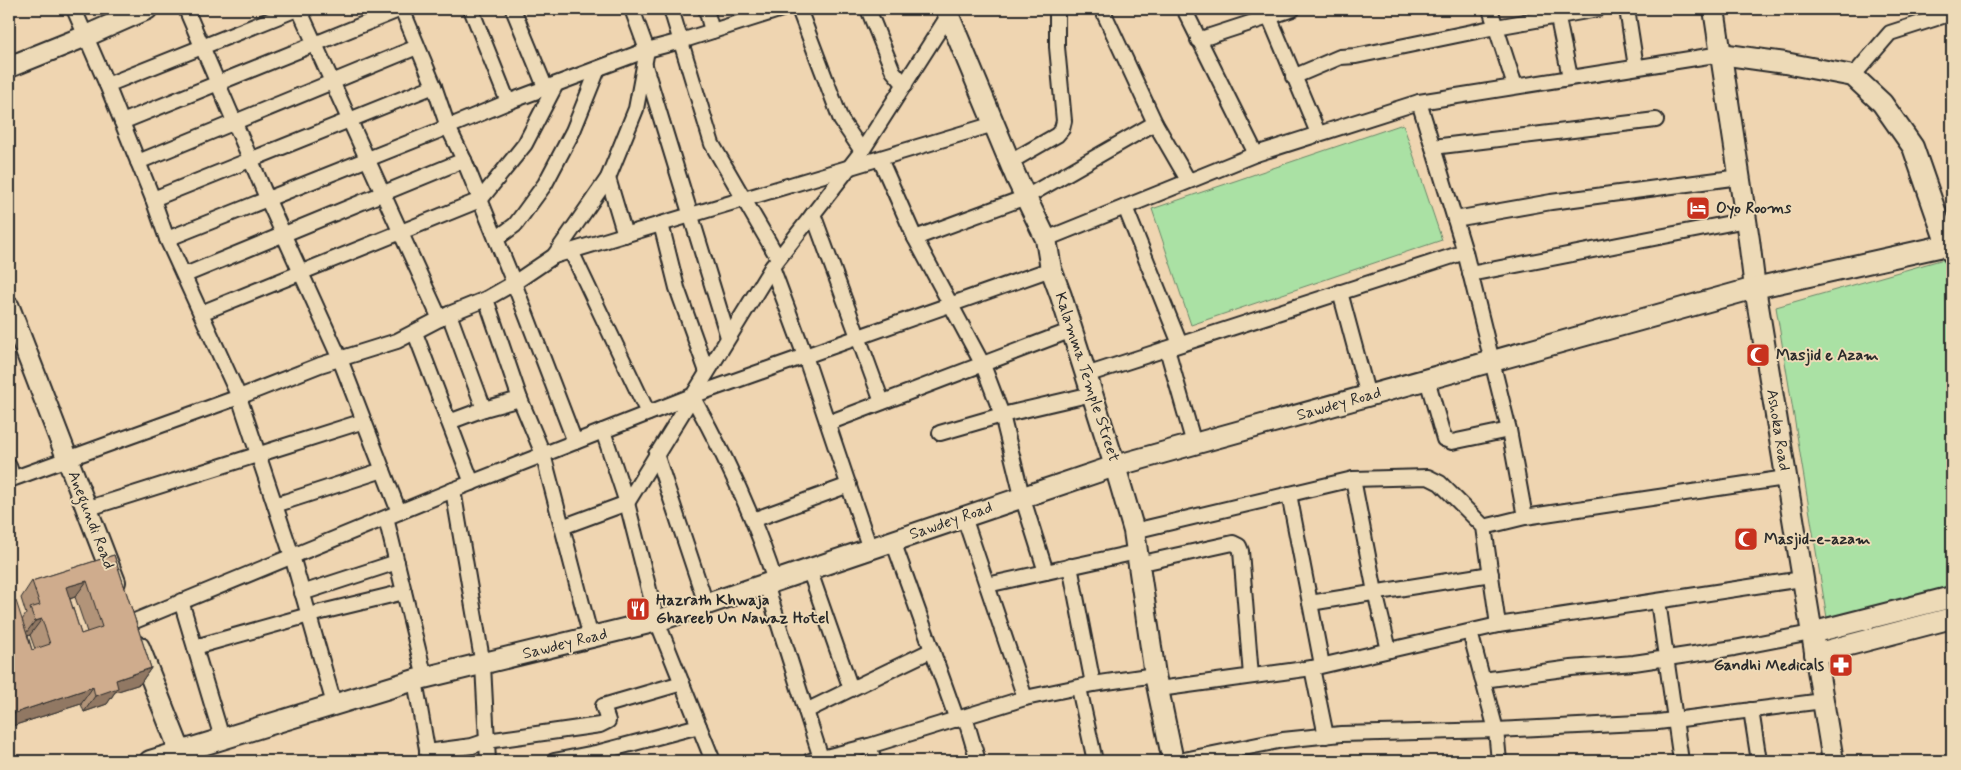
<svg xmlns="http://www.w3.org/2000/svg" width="1961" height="770" font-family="Mynerve,sans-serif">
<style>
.green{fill:#aae1a4;stroke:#6a8668}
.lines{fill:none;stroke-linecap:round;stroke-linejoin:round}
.street-casing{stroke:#2b2b2b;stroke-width:18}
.secondary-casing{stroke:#2b2b2b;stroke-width:24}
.street{stroke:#eddab7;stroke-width:14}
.secondary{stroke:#eddab7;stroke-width:20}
.wall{fill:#b29479;stroke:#2b2b2b;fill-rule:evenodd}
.shaded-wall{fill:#917863;stroke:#2b2b2b}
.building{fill:#cfac8d;stroke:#2b2b2b;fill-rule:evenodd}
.labels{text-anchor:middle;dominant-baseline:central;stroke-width:4;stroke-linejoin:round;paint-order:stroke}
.poi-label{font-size:16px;font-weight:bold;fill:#2b2b2b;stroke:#eddab7;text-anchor:start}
.street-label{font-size:16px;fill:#2b2b2b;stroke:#eddab7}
</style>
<rect width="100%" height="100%" fill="#efd5b1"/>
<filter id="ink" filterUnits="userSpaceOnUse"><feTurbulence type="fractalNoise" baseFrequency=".02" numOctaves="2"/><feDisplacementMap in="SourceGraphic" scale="10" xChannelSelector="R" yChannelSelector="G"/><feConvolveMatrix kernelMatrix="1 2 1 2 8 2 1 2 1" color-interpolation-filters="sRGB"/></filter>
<g filter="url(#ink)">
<!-- green -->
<g class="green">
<path d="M1403,124L1442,240L1191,325L1152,209Z"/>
<path d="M1944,259L1952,273V592L1828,624L1776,307Z"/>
</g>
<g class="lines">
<!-- street casing -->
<g class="street-casing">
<g id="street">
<path d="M74,9L107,85L153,199L167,239L239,397L292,556L334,704"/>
<path d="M186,9L267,198L340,359L399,512"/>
<path d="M299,9L440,319"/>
<path d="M402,9L434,86L448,127L464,160L514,283L575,442"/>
<path d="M471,9L508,102"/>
<path d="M513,9L546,89"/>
<path d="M671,9L712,144L778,258"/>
<path d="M706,9L712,31"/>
<path d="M799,9L841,120L862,151"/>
<path d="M868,9L893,71L905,85"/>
<path d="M1102,9L1155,123L1188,180"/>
<path d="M1184,9L1256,154"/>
<path d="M1266,9L1318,133"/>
<path d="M1490,9L1515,86"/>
<path d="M1556,9L1570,77"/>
<path d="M1627,9L1636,67"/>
<path d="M1198,40L1293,9"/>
<path d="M645,66L728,337"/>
<path d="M1853,76L1890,33L1952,13"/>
<path d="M1293,77L1340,57L1356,56L1496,27L1598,9"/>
<path d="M107,85L297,9"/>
<path d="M1419,102L1465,252L1509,430L1525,517"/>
<path d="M122,122L401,9"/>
<path d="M1433,147L1656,120"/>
<path d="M880,159L915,238L983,365L1002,415L1022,496L1046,572"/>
<path d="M138,162L417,47"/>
<path d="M1010,162L1057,135L1062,129L1064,121L1057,47V9"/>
<path d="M608,178L625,235"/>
<path d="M153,199L434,86"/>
<path d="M1125,207L1180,344"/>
<path d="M813,214L882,402"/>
<path d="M1455,219L1551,202L1740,177"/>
<path d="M661,224L677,288L707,372"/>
<path d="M915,238L1026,197L1155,123"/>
<path d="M167,239L448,127L508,102L647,50L681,41L782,9"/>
<path d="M496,239L515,225L545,184L573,131L598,69"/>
<path d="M1046,239L1256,154L1419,102L1721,54"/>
<path d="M571,251L648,413"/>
<path d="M554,256L994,124"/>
<path d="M772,267L805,356L870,549"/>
<path d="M1470,274L1746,220"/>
<path d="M185,275L464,160"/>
<path d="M1340,292L1368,396"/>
<path d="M486,299L520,399L543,454L591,638"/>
<path d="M201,313L480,200L525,144L555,86"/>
<path d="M449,314L484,409"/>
<path d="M415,333L472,483"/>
<path d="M1167,349L1194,444"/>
<path d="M1086,375L1465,252"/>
<path d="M1427,379L1444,439L1452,442L1509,430"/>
<path d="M692,396C725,455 754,516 775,581"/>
<path d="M449,422L484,409L520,399"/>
<path d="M828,423L1072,330"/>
<path d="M603,431L627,503L657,621L713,761"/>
<path d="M940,433L1002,415L1092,394"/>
<path d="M656,454L706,604"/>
<path d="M9,466L13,478"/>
<path d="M1353,479L1375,592L1389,650"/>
<path d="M9,480L239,397L320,365L397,341L449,314L486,299L514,283L554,256L608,178L636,109L647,50L632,9"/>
<path d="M453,490L483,665L488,761"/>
<path d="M1289,494L1322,665"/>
<path d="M275,505L383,470"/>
<path d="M86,509L364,421"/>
<path d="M964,517L1025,698"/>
<path d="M386,518L425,678"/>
<path d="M753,520L849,485"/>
<path d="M562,527L627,503L772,267L862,151L950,13L953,11"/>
<path d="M1484,527L1525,517L1786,478"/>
<path d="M1134,531L1353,479L1428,477L1440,483L1484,527L1498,625"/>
<path d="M893,541L957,720"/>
<path d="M1138,564L1233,543L1239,546L1241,551L1251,676"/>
<path d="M1070,566L1093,684"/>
<path d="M766,584L806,711L851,689L809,569"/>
<path d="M987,585L1137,552"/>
<path d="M302,593L397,562"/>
<path d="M181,601L222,738"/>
<path d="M1658,601L1681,761"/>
<path d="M1310,603L1491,574"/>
<path d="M130,623L453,490L692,396L1051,269"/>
<path d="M1470,632L1496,730L1499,761"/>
<path d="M195,647L309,615L404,592"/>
<path d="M1312,668L1326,736"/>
<path d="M415,680L429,761"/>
<path d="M1483,680L1571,668L1634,663L1734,648L1811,633"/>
<path d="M1079,688L1095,761"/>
<path d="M851,689L932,650"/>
<path d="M1159,689L1312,668L1498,625L1802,579"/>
<path d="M1751,710L1759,761"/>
<path d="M806,711L821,758"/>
<path d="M965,717L978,761"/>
<path d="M869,746L874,761"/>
<path d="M427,752L472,746L487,741L600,725L608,721L603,706L682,683"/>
<path d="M554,761L600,752L699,726"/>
<path d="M810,761L869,746L1025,698L1093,684L1155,675"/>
<path d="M1179,761L1283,740L1341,734L1496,730L1658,722L1823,701"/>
</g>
</g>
<!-- secondary casing -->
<g class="secondary-casing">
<g id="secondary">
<path d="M946,9L1016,177L1046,239L1051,269L1061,296L1115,466L1134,531L1155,675L1173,761"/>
<path d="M1714,9L1749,240L1755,288L1833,761"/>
<path d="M1721,54L1785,63L1853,76L1882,103L1913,147L1947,245L1952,253"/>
<path d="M9,67L86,36L147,9"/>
<path d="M9,307L115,582"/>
<path d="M1811,633L1952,597"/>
<path d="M139,647L184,761"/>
<path d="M1815,654L1952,618"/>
<path d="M150,761L415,680L657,621L1115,466L1755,288L1952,244"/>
</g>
</g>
<!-- street -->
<use href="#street" class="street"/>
<!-- secondary -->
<use href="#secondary" class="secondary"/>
</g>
<!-- wall -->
<path class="wall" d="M114,555L151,668L140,684L115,692L107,704L84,712L81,704L9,727L22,620L26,614L21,598L32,581ZM75,597L87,632L81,634L70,599ZM30,635L35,649L32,650L28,636Z"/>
<!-- shaded-wall -->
<g class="shaded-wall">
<path d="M87,581L75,597L55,604L66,587Z"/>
<path d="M42,619L30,635L23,637L35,621Z"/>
<path d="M151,668L140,684L115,692L107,704L84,712L95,696L116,680Z"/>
<path d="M93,687L81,704L9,727V715Z"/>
</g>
<!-- building -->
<path class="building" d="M114,555L151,668L116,680L118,688L95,696L93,687L9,715V603L16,601L32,650L50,644L42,619L35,621L30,608L40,605L32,581ZM87,581L102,627L81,634L66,587Z"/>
</g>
<!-- icons -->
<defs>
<g id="hotel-square" transform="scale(1.25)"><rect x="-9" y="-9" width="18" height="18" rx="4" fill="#c8321e" stroke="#eddab7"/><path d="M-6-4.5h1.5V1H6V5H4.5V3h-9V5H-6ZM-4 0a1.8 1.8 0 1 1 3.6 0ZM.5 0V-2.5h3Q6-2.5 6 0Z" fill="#fff"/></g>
<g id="mosque-square" transform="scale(1.25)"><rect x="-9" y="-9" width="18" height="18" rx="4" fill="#c8321e" stroke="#eddab7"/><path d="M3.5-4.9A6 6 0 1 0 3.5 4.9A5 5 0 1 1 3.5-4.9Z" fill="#fff"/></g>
<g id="restaurant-square" transform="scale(1.25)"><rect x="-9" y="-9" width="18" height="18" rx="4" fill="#c8321e" stroke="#eddab7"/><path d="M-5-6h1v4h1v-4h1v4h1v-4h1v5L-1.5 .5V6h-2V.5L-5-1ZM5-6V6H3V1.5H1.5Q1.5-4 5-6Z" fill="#fff"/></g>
<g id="pharmacy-square" transform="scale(1.25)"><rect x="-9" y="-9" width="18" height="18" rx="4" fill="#c8321e" stroke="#eddab7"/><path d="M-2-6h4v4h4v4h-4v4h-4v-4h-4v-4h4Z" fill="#fff"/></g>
</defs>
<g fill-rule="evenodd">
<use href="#hotel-square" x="1698" y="208"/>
<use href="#mosque-square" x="1758" y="355"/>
<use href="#mosque-square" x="1746" y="539"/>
<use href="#restaurant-square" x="638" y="609"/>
<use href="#pharmacy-square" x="1841" y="665"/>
</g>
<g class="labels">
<!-- poi labels -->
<g class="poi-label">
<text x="1716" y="208">Oyo Rooms</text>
<text x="1776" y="355">Masjid e Azam</text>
<text x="1764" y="539">Masjid-e-azam</text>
<text x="656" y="600">Hazrath Khwaja<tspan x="656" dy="18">Ghareeb Un Nawaz Hotel</tspan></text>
<text x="1824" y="665" text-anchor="end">Gandhi Medicals</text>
</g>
<!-- street labels -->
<g class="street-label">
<text transform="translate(1087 377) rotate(72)">Kalamma Temple Street</text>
<text transform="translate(1339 404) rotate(-16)">Sawdey Road</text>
<text transform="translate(1778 430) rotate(81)">Ashoka Road</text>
<text transform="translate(91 520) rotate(69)">Anegundi Road</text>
<text transform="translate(951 521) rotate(-19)">Sawdey Road</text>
<text transform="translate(565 644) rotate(-14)">Sawdey Road</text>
</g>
</g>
<!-- margin -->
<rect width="1961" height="770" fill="none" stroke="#eddab7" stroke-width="30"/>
<rect x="15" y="15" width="1931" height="740" fill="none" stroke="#2b2b2b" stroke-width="2" filter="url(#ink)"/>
</svg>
